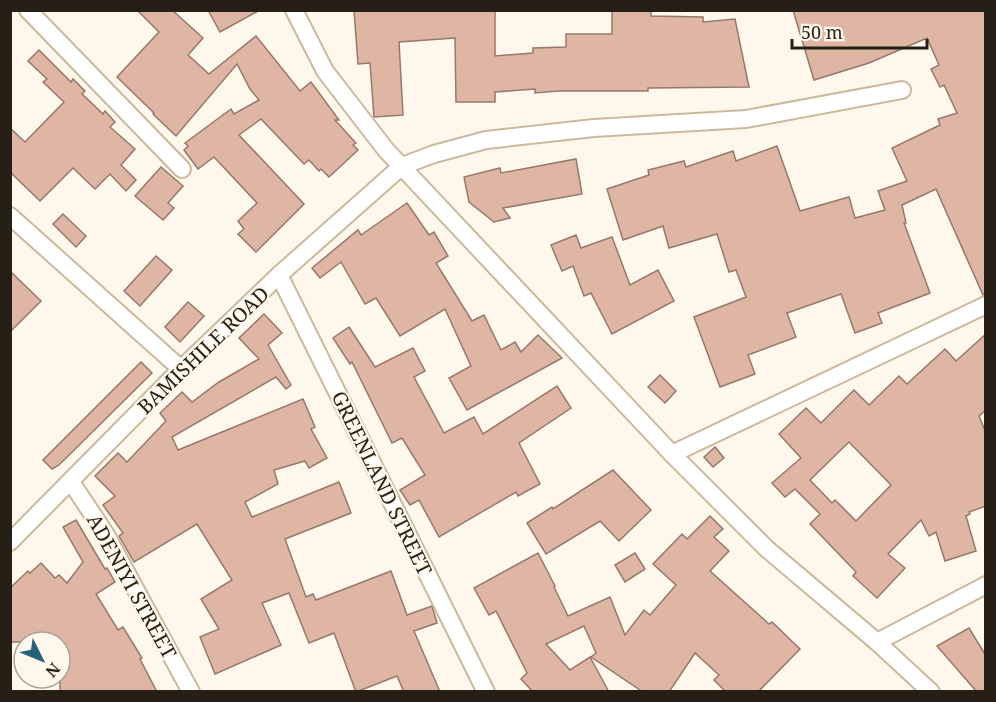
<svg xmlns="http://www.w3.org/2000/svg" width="996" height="702" font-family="'Noto Serif',serif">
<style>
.building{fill:#dfb6a3;stroke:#96786a;stroke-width:1.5;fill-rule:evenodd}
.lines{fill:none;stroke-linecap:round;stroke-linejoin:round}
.minor-casing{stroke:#cbb99d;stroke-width:20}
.minor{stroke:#fff;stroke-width:16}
.labels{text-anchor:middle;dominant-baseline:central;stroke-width:4.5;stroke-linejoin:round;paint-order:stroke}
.street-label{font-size:20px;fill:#261f15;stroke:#fef7eb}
</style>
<rect width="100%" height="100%" fill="#fef7eb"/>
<!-- building -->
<g class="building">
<path d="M137,10H172L203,38L188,55L209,74L256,36L300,91L311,82L339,120H335L356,143L353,145L358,150L329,177L321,169L319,171L309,160L304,164L261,119L239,135L304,204L256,252L238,234L244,229L238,221L257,203L214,157L198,169L184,150L188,146L185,143L231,109L234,114L259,100L250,89L237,64L176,136L153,114L154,113L117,77L159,32Z"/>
<path d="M208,10H260L220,32Z"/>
<path d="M354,10H495V56L533,53V48L566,47V34H612V10L651,11V16L703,17V22L735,19L749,87L648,88V91H558L535,93V89L495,92V102H456L455,38L399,42L403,115L374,117L370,63L358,64Z"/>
<path d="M793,10H986V295H983L936,189L902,205L906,223H904L930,293L878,313L882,323L855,333L841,294L787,313L796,337L748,355L755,374L720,387L694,317L746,297L736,270L729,272L717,234L669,248L663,226L623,240L607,189L649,175L648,170L684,161L686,167L733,151L736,161L777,146L800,211L849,197L855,218L885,210L878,191L907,181L892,148L940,125L938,119L957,113L944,85L940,87L931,69L939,65L927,38L869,63L814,80Z"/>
<path d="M39,50L71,82L73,79L85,91L82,94L103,114L105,111L115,122L110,127L135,149L121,165L136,180L126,191L110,174L95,189L73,168L40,201L10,172V128L25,142L64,102L43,82L47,79L28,61Z"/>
<path d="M576,159L582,194L503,208L510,218L494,222L469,202L464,177L500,168L501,173Z"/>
<path d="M161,167L183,186L168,203L174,208L163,220L135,196Z"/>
<path d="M407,203L429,235L434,232L448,256L436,263L472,321L484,315L501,350L515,342L521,352L538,335L562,358L467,410L449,378L471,366L445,309L400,336L376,298L365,304L341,262L320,278L312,268L358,230L361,235Z"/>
<path d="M63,214L86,236L76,247L53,224Z"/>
<path d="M576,235L581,248L612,237L630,285L658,270L674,301L612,334L591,293L584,296L573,266L562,271L551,245Z"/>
<path d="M156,256L172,270L140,306L124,291Z"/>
<path d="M10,271L41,301L10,332Z"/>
<path d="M188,302L204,316L180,342L165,327Z"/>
<path d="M264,314L282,333L268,345L291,385L286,389L276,377L172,437L178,450L303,399L315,427L311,429L327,458L309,468L305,461L274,470L278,484L245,502L252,517L339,482L351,513L285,539L306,597L313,594L316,600L391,571L407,615L432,606L437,623L414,631L440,692H404L397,676L356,692L334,633L309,643L289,593L262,603L281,645L215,674L200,637L219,629L201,599L232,580L197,524L134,562L119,536L123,533L103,505L115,496L95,476L118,453L127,462L166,421L160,413L182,392L192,402L219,382L259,359L239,338Z"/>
<path d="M349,327L375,367L413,348L425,371L414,377L444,433L474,417L483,434L557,386L571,408L519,443L540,484L518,496L516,492L439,537L419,500L410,505L400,490L425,475L402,438L392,443L352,362L350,364L333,338Z"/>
<path d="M986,334V410L979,416L986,433V506L969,512L970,514L966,516L976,551L945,561L936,532L929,536L921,520L888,554L905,568L877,598L853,576L856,572L810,524L820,514L795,489L785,497L772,483L801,458L779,434L806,408L821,423L854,390L869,405L899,376L907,384L945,349L956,361ZM849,442L891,485L856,521L835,500L832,503L810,480Z"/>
<path d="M141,362L152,373L59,465L52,469L43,460Z"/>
<path d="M660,375L676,391L665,403L648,387Z"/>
<path d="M715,447L724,458L713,467L704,457Z"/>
<path d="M613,470L651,510L619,541L600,521L546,554L527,523L552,507L553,509Z"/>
<path d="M710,516L723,529L714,537L729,551L710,571L769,624L772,622L800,649L758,692H726L714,680L719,675L695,653L669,692H643L591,657L596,653L584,626L546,644L570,670L590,657L609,692H533L521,679L527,673L496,611L489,615L474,588L538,553L555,586L554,587L568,616L610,597L625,635L644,610L650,615L676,585L653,564L682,534L687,539Z"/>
<path d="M76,520L105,569L107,568L115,582L96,594L118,630L123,627L142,658L140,659L157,692H60V642H10V588L28,571L30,573L41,563L55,578L59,575L67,583L83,562L63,527Z"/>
<path d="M635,553L645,569L625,582L615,565Z"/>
<path d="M969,628L986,656V692H977L937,646Z"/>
</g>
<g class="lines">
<!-- minor casing -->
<g class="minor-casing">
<g id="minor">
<path d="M28,10L182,169"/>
<path d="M294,10L325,71L386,150L672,454L767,549L877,642L931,692"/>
<path d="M10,216L181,369"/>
<path d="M279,275L486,692"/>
<path d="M672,454L986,305"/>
<path d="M71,482L105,533L191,692"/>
<path d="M10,542L181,369L279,275L402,166L434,154L486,140L594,128L746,119L902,90"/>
<path d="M877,642L986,585"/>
</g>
</g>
<!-- minor -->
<use href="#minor" class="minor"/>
</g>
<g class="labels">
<!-- street labels -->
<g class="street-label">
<text transform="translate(203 350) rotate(-44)">BAMISHILE ROAD</text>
<text transform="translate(382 483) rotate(64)">GREENLAND STREET</text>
<text transform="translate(132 586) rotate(61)">ADENIYI STREET</text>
</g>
</g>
<!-- border -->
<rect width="996" height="702" fill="none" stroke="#261f15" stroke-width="24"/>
<!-- north arrow -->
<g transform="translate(42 660) rotate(133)"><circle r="28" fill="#fef7eb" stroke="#a8a195" stroke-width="1.5"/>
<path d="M0-4.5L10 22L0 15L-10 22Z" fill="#28617a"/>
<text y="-9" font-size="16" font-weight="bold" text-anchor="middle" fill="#261f15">N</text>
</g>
<!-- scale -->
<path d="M792 39v9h135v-9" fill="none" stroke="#261f15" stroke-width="3"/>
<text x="801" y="39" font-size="18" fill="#261f15" stroke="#fef7eb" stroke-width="4.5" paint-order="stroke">50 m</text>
</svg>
